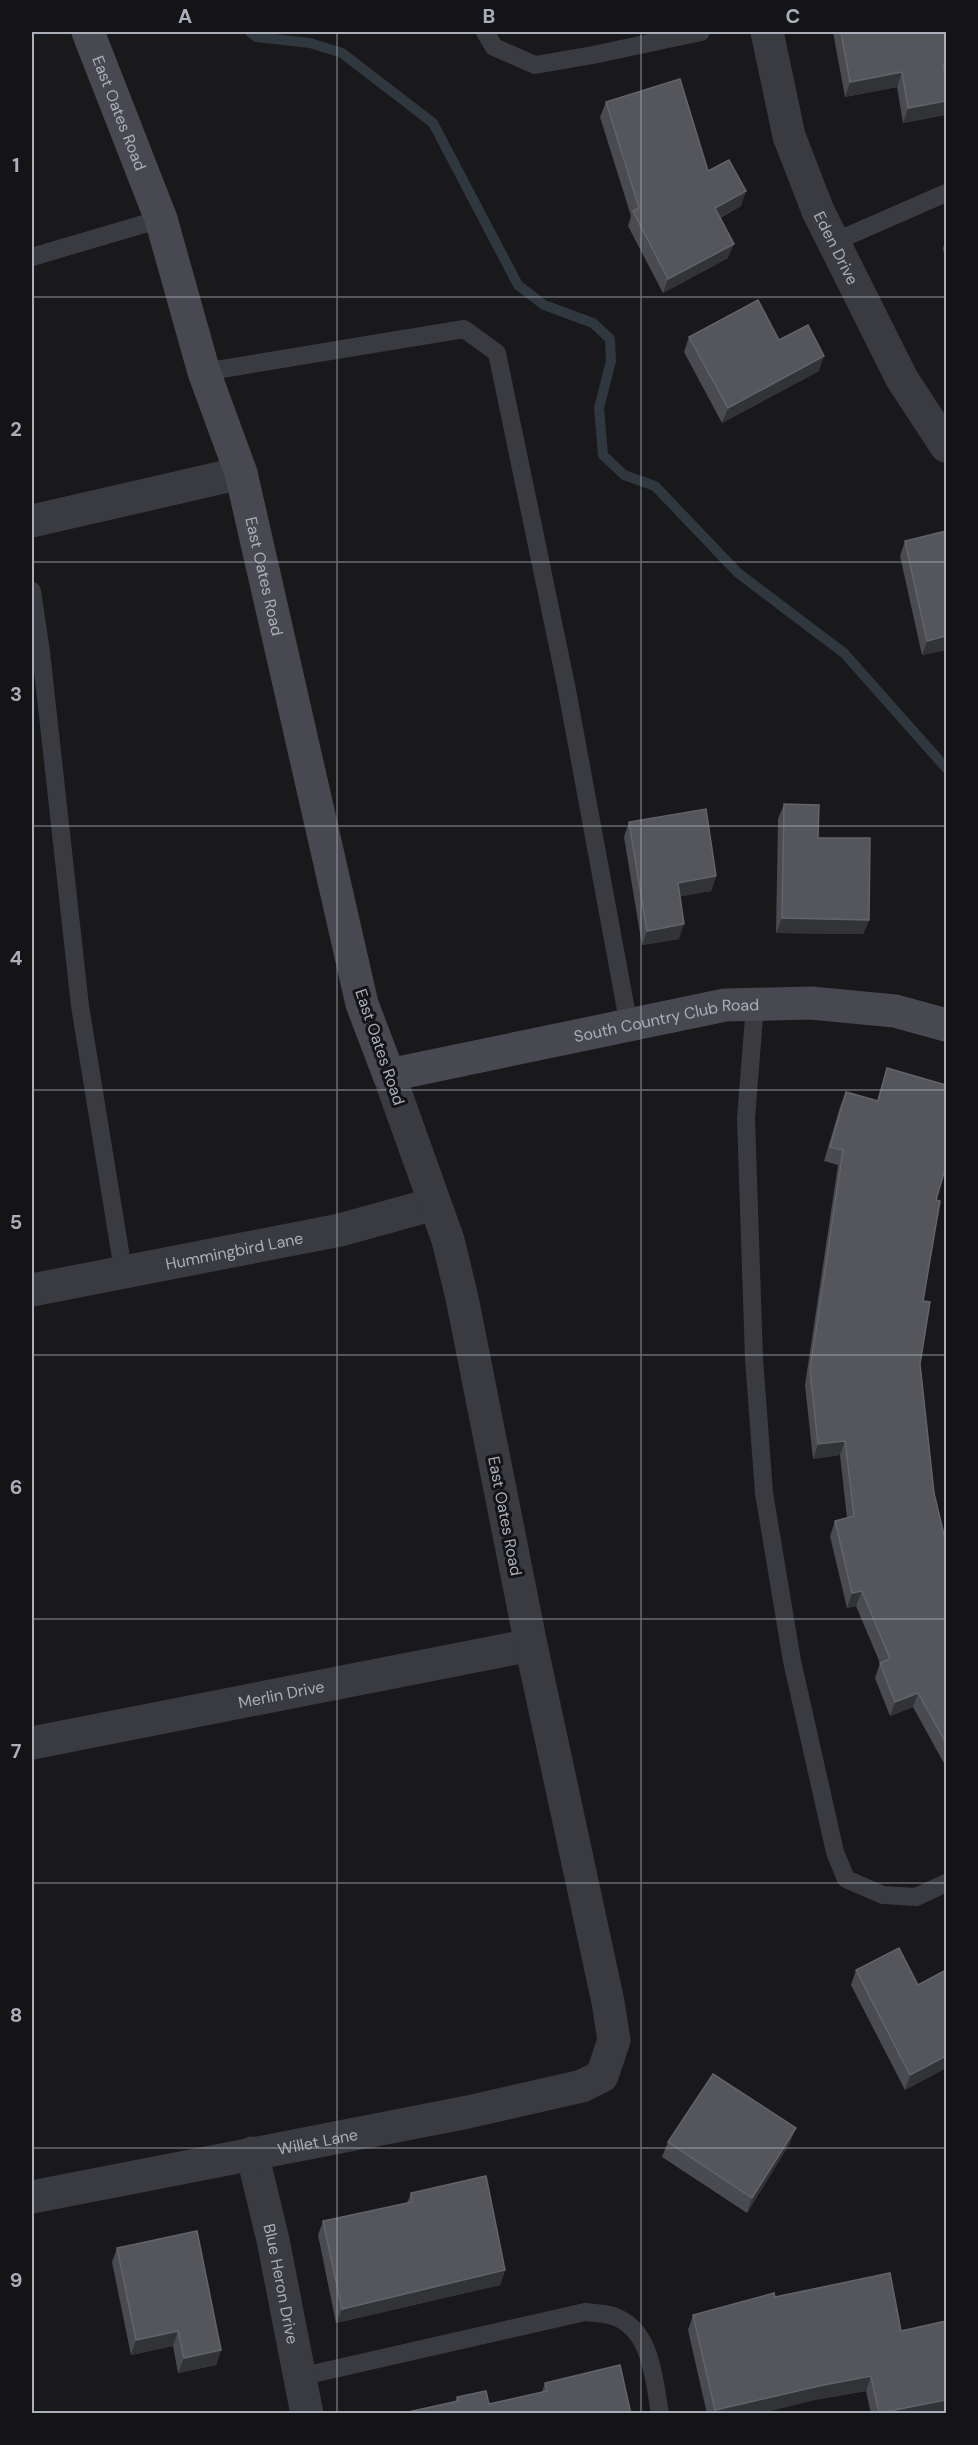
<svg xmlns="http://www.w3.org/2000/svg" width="978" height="2445" font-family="'DM Sans',sans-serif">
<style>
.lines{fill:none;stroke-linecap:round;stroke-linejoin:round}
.stream{stroke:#2f373f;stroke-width:10}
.lane{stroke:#3a3b40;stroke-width:18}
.street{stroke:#3a3b40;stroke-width:33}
.secondary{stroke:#484950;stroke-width:33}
.wall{fill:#4a4b50}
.shaded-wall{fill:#323336}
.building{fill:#55565b;stroke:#62646a;stroke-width:1.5}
.grid{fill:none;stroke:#abafba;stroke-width:1.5;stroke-opacity:0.55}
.labels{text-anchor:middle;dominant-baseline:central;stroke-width:6;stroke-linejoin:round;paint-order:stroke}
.street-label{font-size:16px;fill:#abafba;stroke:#141416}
.neatline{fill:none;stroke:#abafba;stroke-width:2}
.grid-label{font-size:20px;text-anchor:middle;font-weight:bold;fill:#abafba}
</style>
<rect width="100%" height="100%" fill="#19191b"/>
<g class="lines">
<!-- stream -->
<path class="stream" d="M250,32L256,37L310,43L342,53L433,123L518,285L544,305L593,323L610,339L611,361L599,408L603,455L624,475L655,486L738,573L844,653L946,768"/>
<!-- lane -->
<g class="lane">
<path d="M485,32L494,47L535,65L593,55L701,32"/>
<path d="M834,242L946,193"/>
<path d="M32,257L161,219"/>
<path d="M204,372L464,329L497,353L566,685L629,1026"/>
<path d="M32,591L41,652L80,1006L123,1270"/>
<path d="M755,1005L746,1118L754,1359L764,1493L792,1661L835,1852L846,1879L883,1895L916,1897L946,1883"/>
<path d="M299,2377L585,2312C594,2313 605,2313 613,2316C652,2329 654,2380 660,2414"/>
</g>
<!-- street -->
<g class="street">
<path id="s1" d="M767,32L789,136L818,211L902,379L946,446"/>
<path d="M32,521L241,473"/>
<path id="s2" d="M32,1290L340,1230L434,1204"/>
<path id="s3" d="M32,1743L531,1645"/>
<path id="s4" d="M252,2153L273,2240L307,2414"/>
<path id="s5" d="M32,2197L468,2112L582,2086L602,2076L614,2040L608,2002L531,1645L462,1298L448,1240L389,1075"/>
</g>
<!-- secondary -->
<path class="secondary" id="s6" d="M88,32L161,219L204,372L241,473L362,1004L389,1075L725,1005L811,1003L895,1011L946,1025"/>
</g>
<!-- wall -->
<g class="wall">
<path d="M833,32H946V77L945,115L903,123L897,87L845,97Z"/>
<path d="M606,102L708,171L741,206L720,218L728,258L663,293L628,226L631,216L600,117Z"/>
<path d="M946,239V264L943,248Z"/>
<path d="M689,337L779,340L819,371L722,423L684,352Z"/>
<path d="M946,531V650L922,655L900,556L905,541Z"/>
<path d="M784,804L818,838L869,920L863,934L776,933L778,819Z"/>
<path d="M629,822L716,876L711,891L680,896L679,939L642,945L624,837Z"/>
<path d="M887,1068L936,1200L923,1301L920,1364L934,1493L946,1543V1767L913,1707L890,1716L875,1678L880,1663L856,1606L847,1608L830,1536L835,1521L847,1518L840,1455L813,1459L805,1385L838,1165L824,1161L840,1107L846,1092L877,1101Z"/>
<path d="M856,1970L918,1985L946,1970V2068L905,2090L851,1985Z"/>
<path d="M668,2142L790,2143L747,2213L662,2157Z"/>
<path d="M411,2193L505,2270L500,2285L336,2323L318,2235L323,2221L407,2203Z"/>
<path d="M117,2248L221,2350L216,2365L178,2373L173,2346L131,2355L112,2262Z"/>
<path d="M775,2297L901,2331L946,2414H871L866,2391L814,2400L758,2414H707L688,2330L693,2315Z"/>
<path d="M545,2383L631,2414L455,2402L457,2397L489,2404L542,2392Z"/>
</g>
<!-- shaded-wall -->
<g class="shaded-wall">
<path d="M946,63V77L938,79L943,64Z"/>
<path d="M902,72L897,87L845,97L850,82Z"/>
<path d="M946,101V110L945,115L903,123L908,108Z"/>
<path d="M746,191L741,206L709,223L715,208Z"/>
<path d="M734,244L728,258L663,293L668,279Z"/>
<path d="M824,356L819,371L722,423L728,408Z"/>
<path d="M946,636V650L922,655L927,641Z"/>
<path d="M716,876L711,891L672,898L678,883Z"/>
<path d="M782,918L869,920L863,934L776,933Z"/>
<path d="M684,924L679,939L642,945L647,931Z"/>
<path d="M845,1441L840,1455L813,1459L818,1444Z"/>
<path d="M862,1591L856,1606L847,1608L852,1593Z"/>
<path d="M918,1693L913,1707L890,1716L895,1702Z"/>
<path d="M946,2056V2068L905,2090L910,2075Z"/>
<path d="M796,2128L790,2143L747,2213L752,2198Z"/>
<path d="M505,2270L500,2285L336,2323L342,2309Z"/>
<path d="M178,2331L173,2346L131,2355L136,2340Z"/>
<path d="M221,2350L216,2365L178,2373L184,2358Z"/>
<path d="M871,2376L866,2391L814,2400L758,2414H714L715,2410L819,2386Z"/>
<path d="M946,2400V2414H879Z"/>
</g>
<!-- building -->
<g class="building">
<path d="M841,32H946V63L943,64L946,82V101L908,108L902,72L850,82Z"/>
<path d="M680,79L708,171L729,160L746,191L715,208L734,244L668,279L633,211L639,208L606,102Z"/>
<path d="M758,300L779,340L808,325L824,356L728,408L689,337Z"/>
<path d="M946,531V636L927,641L905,541Z"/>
<path d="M784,804L819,805L818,838H870L869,920L782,918Z"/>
<path d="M706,809L716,876L678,883L684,924L647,931L629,822Z"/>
<path d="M887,1068L946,1085V1166L936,1200L940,1201L923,1301L930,1302L920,1364L934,1493L946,1543V1743L918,1693L895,1702L880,1663L890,1659L862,1591L852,1593L835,1521L854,1516L845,1441L818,1444L810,1370L843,1150L830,1147L846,1092L878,1101Z"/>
<path d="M899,1948L918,1985L946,1970V2056L910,2075L856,1970Z"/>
<path d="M713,2074L796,2128L752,2198L668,2142Z"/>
<path d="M486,2176L505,2270L342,2309L323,2221L412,2202L411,2193Z"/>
<path d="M197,2231L221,2350L184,2358L178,2331L136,2340L117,2248Z"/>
<path d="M890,2273L901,2331L946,2321V2400L879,2413L871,2376L819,2386L715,2410L693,2315L774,2293L775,2297Z"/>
<path d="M620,2365L631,2414H399L458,2401L457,2397L486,2391L489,2404L547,2391L545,2383Z"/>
</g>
<!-- grid -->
<path class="grid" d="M337,32V2414M641,32V2414M32,297H946M32,562H946M32,826H946M32,1090H946M32,1355H946M32,1619H946M32,1883H946M32,2148H946"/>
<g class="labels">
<!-- street labels -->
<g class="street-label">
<text stroke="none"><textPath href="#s6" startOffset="87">East Oates Road</textPath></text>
<text stroke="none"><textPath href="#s1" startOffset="228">Eden Drive</textPath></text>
<text stroke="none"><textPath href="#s6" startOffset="573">East Oates Road</textPath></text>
<text stroke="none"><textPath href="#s6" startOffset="1371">South Country Club Road</textPath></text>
<text transform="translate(380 1047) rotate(71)">East Oates Road</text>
<text stroke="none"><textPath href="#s2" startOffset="206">Hummingbird Lane</textPath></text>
<text transform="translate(505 1516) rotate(79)">East Oates Road</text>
<text stroke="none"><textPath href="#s3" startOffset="254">Merlin Drive</textPath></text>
<text stroke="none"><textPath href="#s5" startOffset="291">Willet Lane</textPath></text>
<text stroke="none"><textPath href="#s4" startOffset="134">Blue Heron Drive</textPath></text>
</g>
</g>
<!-- border -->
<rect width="978" height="2445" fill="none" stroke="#141416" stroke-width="66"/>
<rect x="33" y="33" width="912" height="2379" class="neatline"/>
<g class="grid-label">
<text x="185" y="23">A</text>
<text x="489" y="23">B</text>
<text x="793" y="23">C</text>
<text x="16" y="172">1</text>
<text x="16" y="436">2</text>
<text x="16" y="701">3</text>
<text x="16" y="965">4</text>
<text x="16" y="1229">5</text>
<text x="16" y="1494">6</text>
<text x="16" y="1758">7</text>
<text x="16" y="2022">8</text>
<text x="16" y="2287">9</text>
</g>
</svg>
